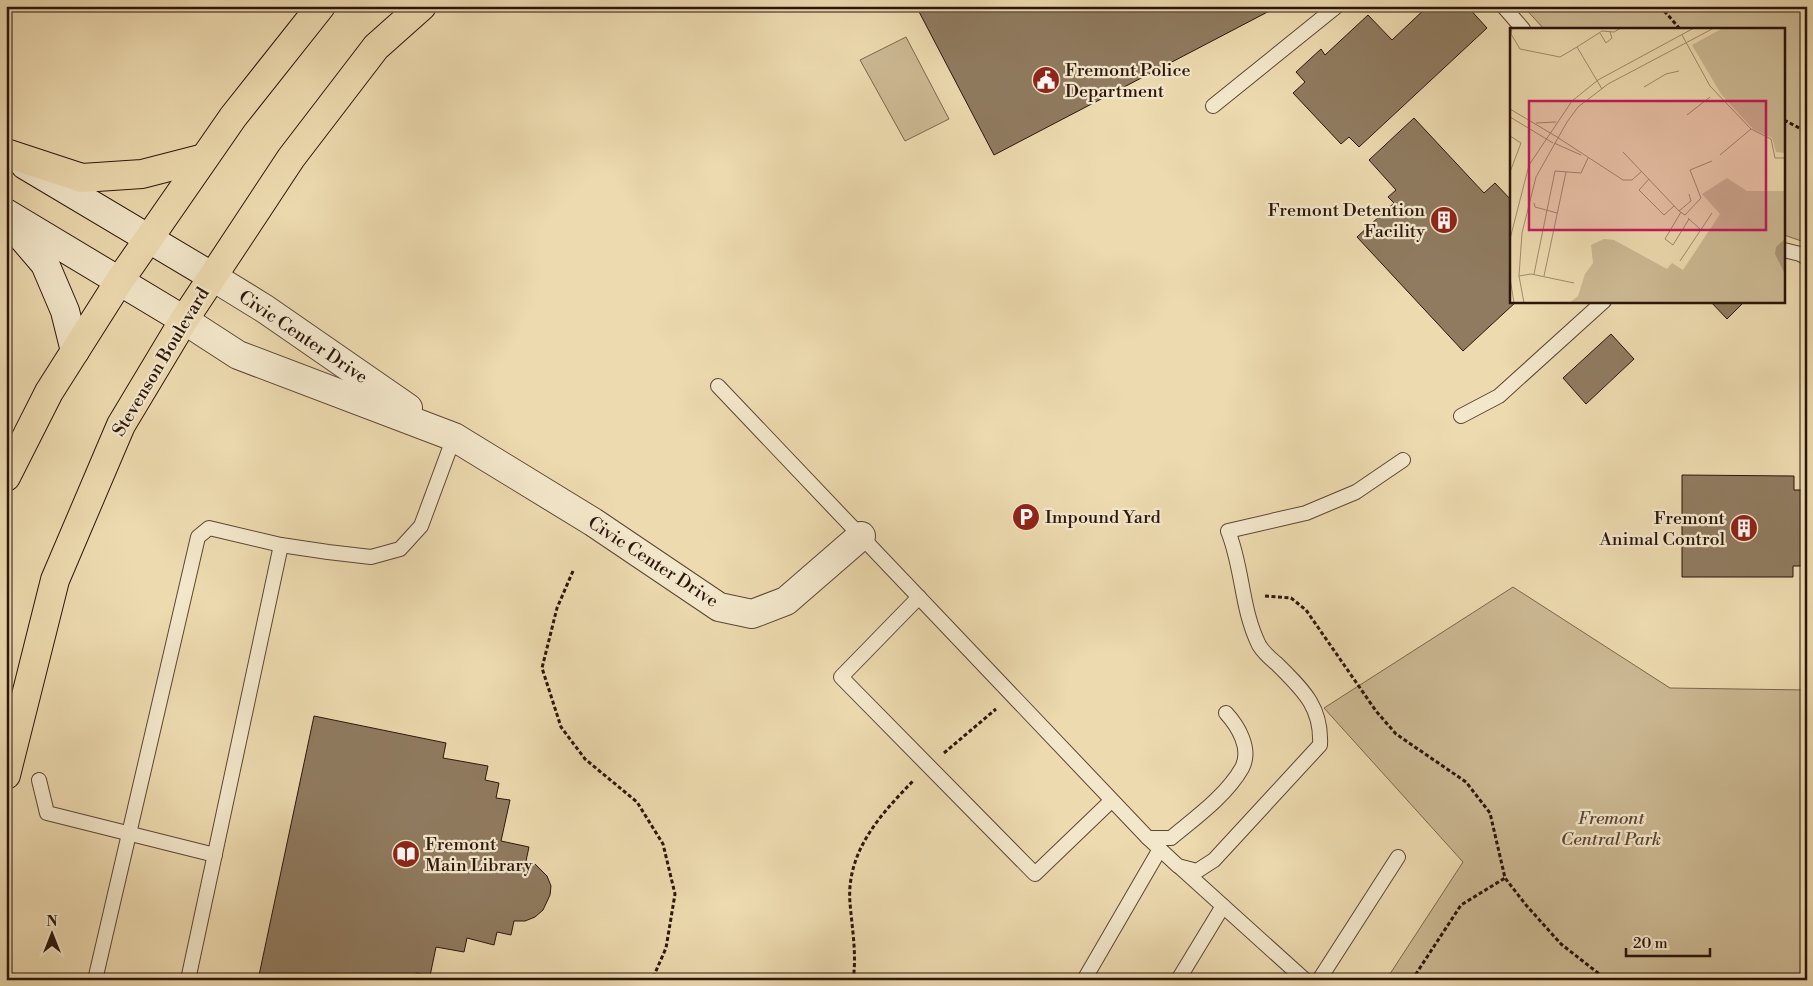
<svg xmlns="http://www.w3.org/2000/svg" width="1813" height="986" font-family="'Libre Bodoni',serif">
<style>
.green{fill:#ccb993;stroke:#7c674f}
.building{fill:#907b60;stroke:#2b150b}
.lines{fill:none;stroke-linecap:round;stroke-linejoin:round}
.lane-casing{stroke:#5c4634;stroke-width:16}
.street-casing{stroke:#5c4634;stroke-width:30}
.secondary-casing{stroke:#2b150b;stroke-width:30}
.primary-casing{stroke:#2b150b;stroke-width:30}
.path{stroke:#2b150b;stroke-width:3;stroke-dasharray:4 2.5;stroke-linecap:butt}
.lane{stroke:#f3e7cb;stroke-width:14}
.street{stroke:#f3e7cb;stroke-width:28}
.secondary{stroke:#f3e7cb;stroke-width:28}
.primary{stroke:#eddaaf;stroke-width:28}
.labels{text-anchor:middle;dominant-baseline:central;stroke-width:4.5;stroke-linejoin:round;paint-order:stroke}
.poi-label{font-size:18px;fill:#2b150b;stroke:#f3e7cb;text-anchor:start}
.street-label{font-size:18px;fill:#2b150b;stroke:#f3e7cb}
.park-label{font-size:18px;font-style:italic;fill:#5b4634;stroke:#f3e7cb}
.inset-road{fill:none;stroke:#9f8b6d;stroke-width:1}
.view{fill:#c2185b;fill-opacity:0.15;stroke:#c2185b;stroke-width:2.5}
.inset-edge{fill:none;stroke:#2b150b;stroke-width:2.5}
</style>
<rect width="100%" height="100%" fill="#eddaaf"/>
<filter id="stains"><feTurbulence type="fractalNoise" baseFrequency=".004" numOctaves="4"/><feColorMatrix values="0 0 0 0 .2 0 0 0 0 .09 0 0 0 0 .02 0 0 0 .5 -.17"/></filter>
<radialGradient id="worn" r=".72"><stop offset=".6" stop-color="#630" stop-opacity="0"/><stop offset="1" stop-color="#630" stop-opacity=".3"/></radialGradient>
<!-- green -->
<g class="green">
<path d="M1523,6H1807V243L1784,235V29H1544Z"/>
<path d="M906,37L949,119L905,141L860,60Z"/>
<path d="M1513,587L1670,688L1807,690V980H1386L1463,862L1324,708Z"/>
</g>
<!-- building -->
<g class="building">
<path d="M916,6H1279L994,155Z"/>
<path d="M1428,6H1467L1487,28L1359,147L1349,137L1341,144L1293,93L1305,82L1296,72L1321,49L1325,55L1368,15L1392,40Z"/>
<path d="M1414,118L1484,193L1495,183L1512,201V301H1517L1463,351L1357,237L1394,203L1388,197L1396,190L1369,160Z"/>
<path d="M1710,301H1745L1727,319Z"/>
<path d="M1611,334L1634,359L1586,404L1563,378Z"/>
<path d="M1682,475L1794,476V490H1807V566H1793V577H1682Z"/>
<path d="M314,716L446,743L443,758L488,766L485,780L499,783L496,798L510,800L501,841L529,847L526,861L534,863L547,876L551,886L550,895L543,910L535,917L525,921H514L511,935L497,932L494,945L467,938L464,952L436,947L430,976L416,973L414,980H258Z"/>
</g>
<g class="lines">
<!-- lane casing -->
<g class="lane-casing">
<g id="lane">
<path d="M1503,6L1523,29"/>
<path d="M1213,106L1337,6"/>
<path d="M1784,250L1800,254L1807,258"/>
<path d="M718,386L1148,838H1171C1195,818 1226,796 1242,768C1252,749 1238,726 1226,713"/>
<path d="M1461,416L1499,396L1604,301"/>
<path d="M919,597L841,677L1035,874L1111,801"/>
<path d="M39,780L47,813L215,855"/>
<path d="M1148,838L1178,866L1197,871L1214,860L1320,745C1322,707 1303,690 1277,664C1271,659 1263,652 1259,645C1241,609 1243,568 1228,531L1306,513L1356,492L1403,460"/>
<path d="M1181,868L1305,980"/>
<path d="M95,980L198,537L209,528L281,545L328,552L371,557L400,549L421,526L454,437"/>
<path d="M188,980L281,545"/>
<path d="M1084,980L1160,849"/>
<path d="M1178,980L1223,906"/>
<path d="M1319,980L1398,857"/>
</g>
</g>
<!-- street casing -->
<g class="street-casing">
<g id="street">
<path d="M213,277L265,309L408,408"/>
<path d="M184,320L238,355L454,437L593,522L719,607L752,614L786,601L861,536"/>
</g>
</g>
<!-- secondary casing -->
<g class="secondary-casing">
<g id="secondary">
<path d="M25,165L213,277"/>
<path d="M6,213L184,320"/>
<path d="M10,223L45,264L65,311L75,351"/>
</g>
</g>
<!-- primary casing -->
<g class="primary-casing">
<g id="primary">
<path d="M6,153L82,178L142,174L204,158"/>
<path d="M6,477L49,392L120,280L233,117L321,6"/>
<path d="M6,775L55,580L121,425L184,320L291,158L376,47L422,6"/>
</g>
</g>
<!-- path -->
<g class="path">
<path d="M1660,6L1680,29"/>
<path d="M1784,120L1807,132"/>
<path d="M573,571L557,608L542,668L561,727L585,759L637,802L663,844L675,894L666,948L652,980"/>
<path d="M1265,596L1291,598L1306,610L1376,711L1396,734L1466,782L1490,813L1505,878L1526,905L1561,944L1607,980"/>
<path d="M944,753L996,709"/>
<path d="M853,980C857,955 852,928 850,903C846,852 880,815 913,781"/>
<path d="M1412,980L1461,905L1505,878"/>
</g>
<!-- lane -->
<use href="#lane" class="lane"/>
<!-- street -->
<use href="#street" class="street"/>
<!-- secondary -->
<use href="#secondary" class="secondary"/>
<!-- primary -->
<use href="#primary" class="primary"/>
</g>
<!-- icons -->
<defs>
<g id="civic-disc" transform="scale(1.4375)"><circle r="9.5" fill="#8f2418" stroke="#f3e7cb"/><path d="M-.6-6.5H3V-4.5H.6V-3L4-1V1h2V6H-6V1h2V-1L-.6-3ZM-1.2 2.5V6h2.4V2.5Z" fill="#fff"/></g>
<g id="building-disc" transform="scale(1.4375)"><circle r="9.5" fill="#8f2418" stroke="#f3e7cb"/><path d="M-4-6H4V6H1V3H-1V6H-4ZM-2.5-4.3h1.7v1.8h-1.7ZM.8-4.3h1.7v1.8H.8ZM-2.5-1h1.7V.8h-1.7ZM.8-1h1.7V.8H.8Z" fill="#fff"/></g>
<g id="parking-disc" transform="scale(1.4375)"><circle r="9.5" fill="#8f2418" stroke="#f3e7cb"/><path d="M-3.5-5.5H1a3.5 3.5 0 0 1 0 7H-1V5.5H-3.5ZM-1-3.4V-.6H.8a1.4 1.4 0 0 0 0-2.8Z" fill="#fff"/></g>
<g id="library-disc" transform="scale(1.4375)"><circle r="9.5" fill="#8f2418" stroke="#f3e7cb"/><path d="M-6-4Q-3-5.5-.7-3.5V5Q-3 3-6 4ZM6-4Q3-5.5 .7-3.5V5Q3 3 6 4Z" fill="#fff"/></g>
</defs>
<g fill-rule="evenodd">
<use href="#civic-disc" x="1046" y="80"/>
<use href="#building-disc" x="1444" y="220"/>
<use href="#parking-disc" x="1026" y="517"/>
<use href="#building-disc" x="1744" y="528"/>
<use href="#library-disc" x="406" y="854"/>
</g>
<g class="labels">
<!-- poi labels -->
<g class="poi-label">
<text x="1065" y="70">Fremont Police<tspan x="1065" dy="21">Department</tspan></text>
<text x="1425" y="210" text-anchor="end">Fremont Detention<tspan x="1425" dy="21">Facility</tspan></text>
<text x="1045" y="517">Impound Yard</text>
<text x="1725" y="518" text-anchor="end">Fremont<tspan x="1725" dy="21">Animal Control</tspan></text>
<text x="425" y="844">Fremont<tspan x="425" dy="21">Main Library</tspan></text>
</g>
<!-- street labels -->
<g class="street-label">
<text transform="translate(303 337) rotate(34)">Civic Center Drive</text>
<text transform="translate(161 362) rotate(-59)">Stevenson Boulevard</text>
<text transform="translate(653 562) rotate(33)">Civic Center Drive</text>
</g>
<!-- park labels -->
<g class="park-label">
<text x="1611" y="818">Fremont<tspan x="1611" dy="21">Central Park</tspan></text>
</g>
</g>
<!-- overview -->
<g transform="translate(1510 28)">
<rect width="275" height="275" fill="#eddaaf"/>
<path d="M213,0H275V125L266,124L262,110L243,101L211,66L182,17ZM217,150L237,163H275V275H59L68,268L75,246L83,235L81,217L94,211L104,212L157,241L162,235L173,242L210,186L192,166Z" fill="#ccb993"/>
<path d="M275,211V246L265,226L266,219Z" fill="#ab9777"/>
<path class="inset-road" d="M2,0L1,6L10,21L50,29L67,19L92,61M90,5L96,15L102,10L100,4M172,7L200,58L241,101L261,111L265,130H275M67,19L92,3L104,4L111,0M134,59L156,46L169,43M0,81L47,109M177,87L200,69M0,89L43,115M26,95L46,94M0,108L11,115L0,144M47,109L113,152H122L132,143M44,115L71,127M113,124L169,183L181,173L179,166M210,127L241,101M139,151L129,162L154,187L164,178M24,175L25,179L47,185M169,183L175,187L191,170L180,142L202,133M171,184L155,211L163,217L179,191M178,190L191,202M0,211L19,137L62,73L88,52L184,0M170,233L202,185M24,246L45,143L71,145L78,130M9,248L21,246L64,255M34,248L56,144M0,250L4,275M14,275L9,248L12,205L26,149L57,94L68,79L98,56L204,0"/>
<path class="view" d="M19,73H256V202H19Z"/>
<rect width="275" height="275" class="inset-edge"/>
</g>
<!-- margin -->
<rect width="1813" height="986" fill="none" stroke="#eddaaf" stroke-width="25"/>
<rect x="8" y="8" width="1798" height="971" fill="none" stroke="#2b150b" stroke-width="2.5"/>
<rect x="12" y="12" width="1788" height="961" fill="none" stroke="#2b150b"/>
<!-- north arrow -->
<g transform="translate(52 934)" stroke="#f3e7cb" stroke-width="4" paint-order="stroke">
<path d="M0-4L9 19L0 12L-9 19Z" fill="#2b150b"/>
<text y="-8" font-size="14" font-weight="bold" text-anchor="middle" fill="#2b150b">N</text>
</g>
<!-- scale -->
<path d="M1626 948v8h84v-8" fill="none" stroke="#2b150b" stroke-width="2.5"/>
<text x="1633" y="948" font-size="15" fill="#2b150b" stroke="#f3e7cb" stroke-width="4" paint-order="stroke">20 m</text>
<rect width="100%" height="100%" filter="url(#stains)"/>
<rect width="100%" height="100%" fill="url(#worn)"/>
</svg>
